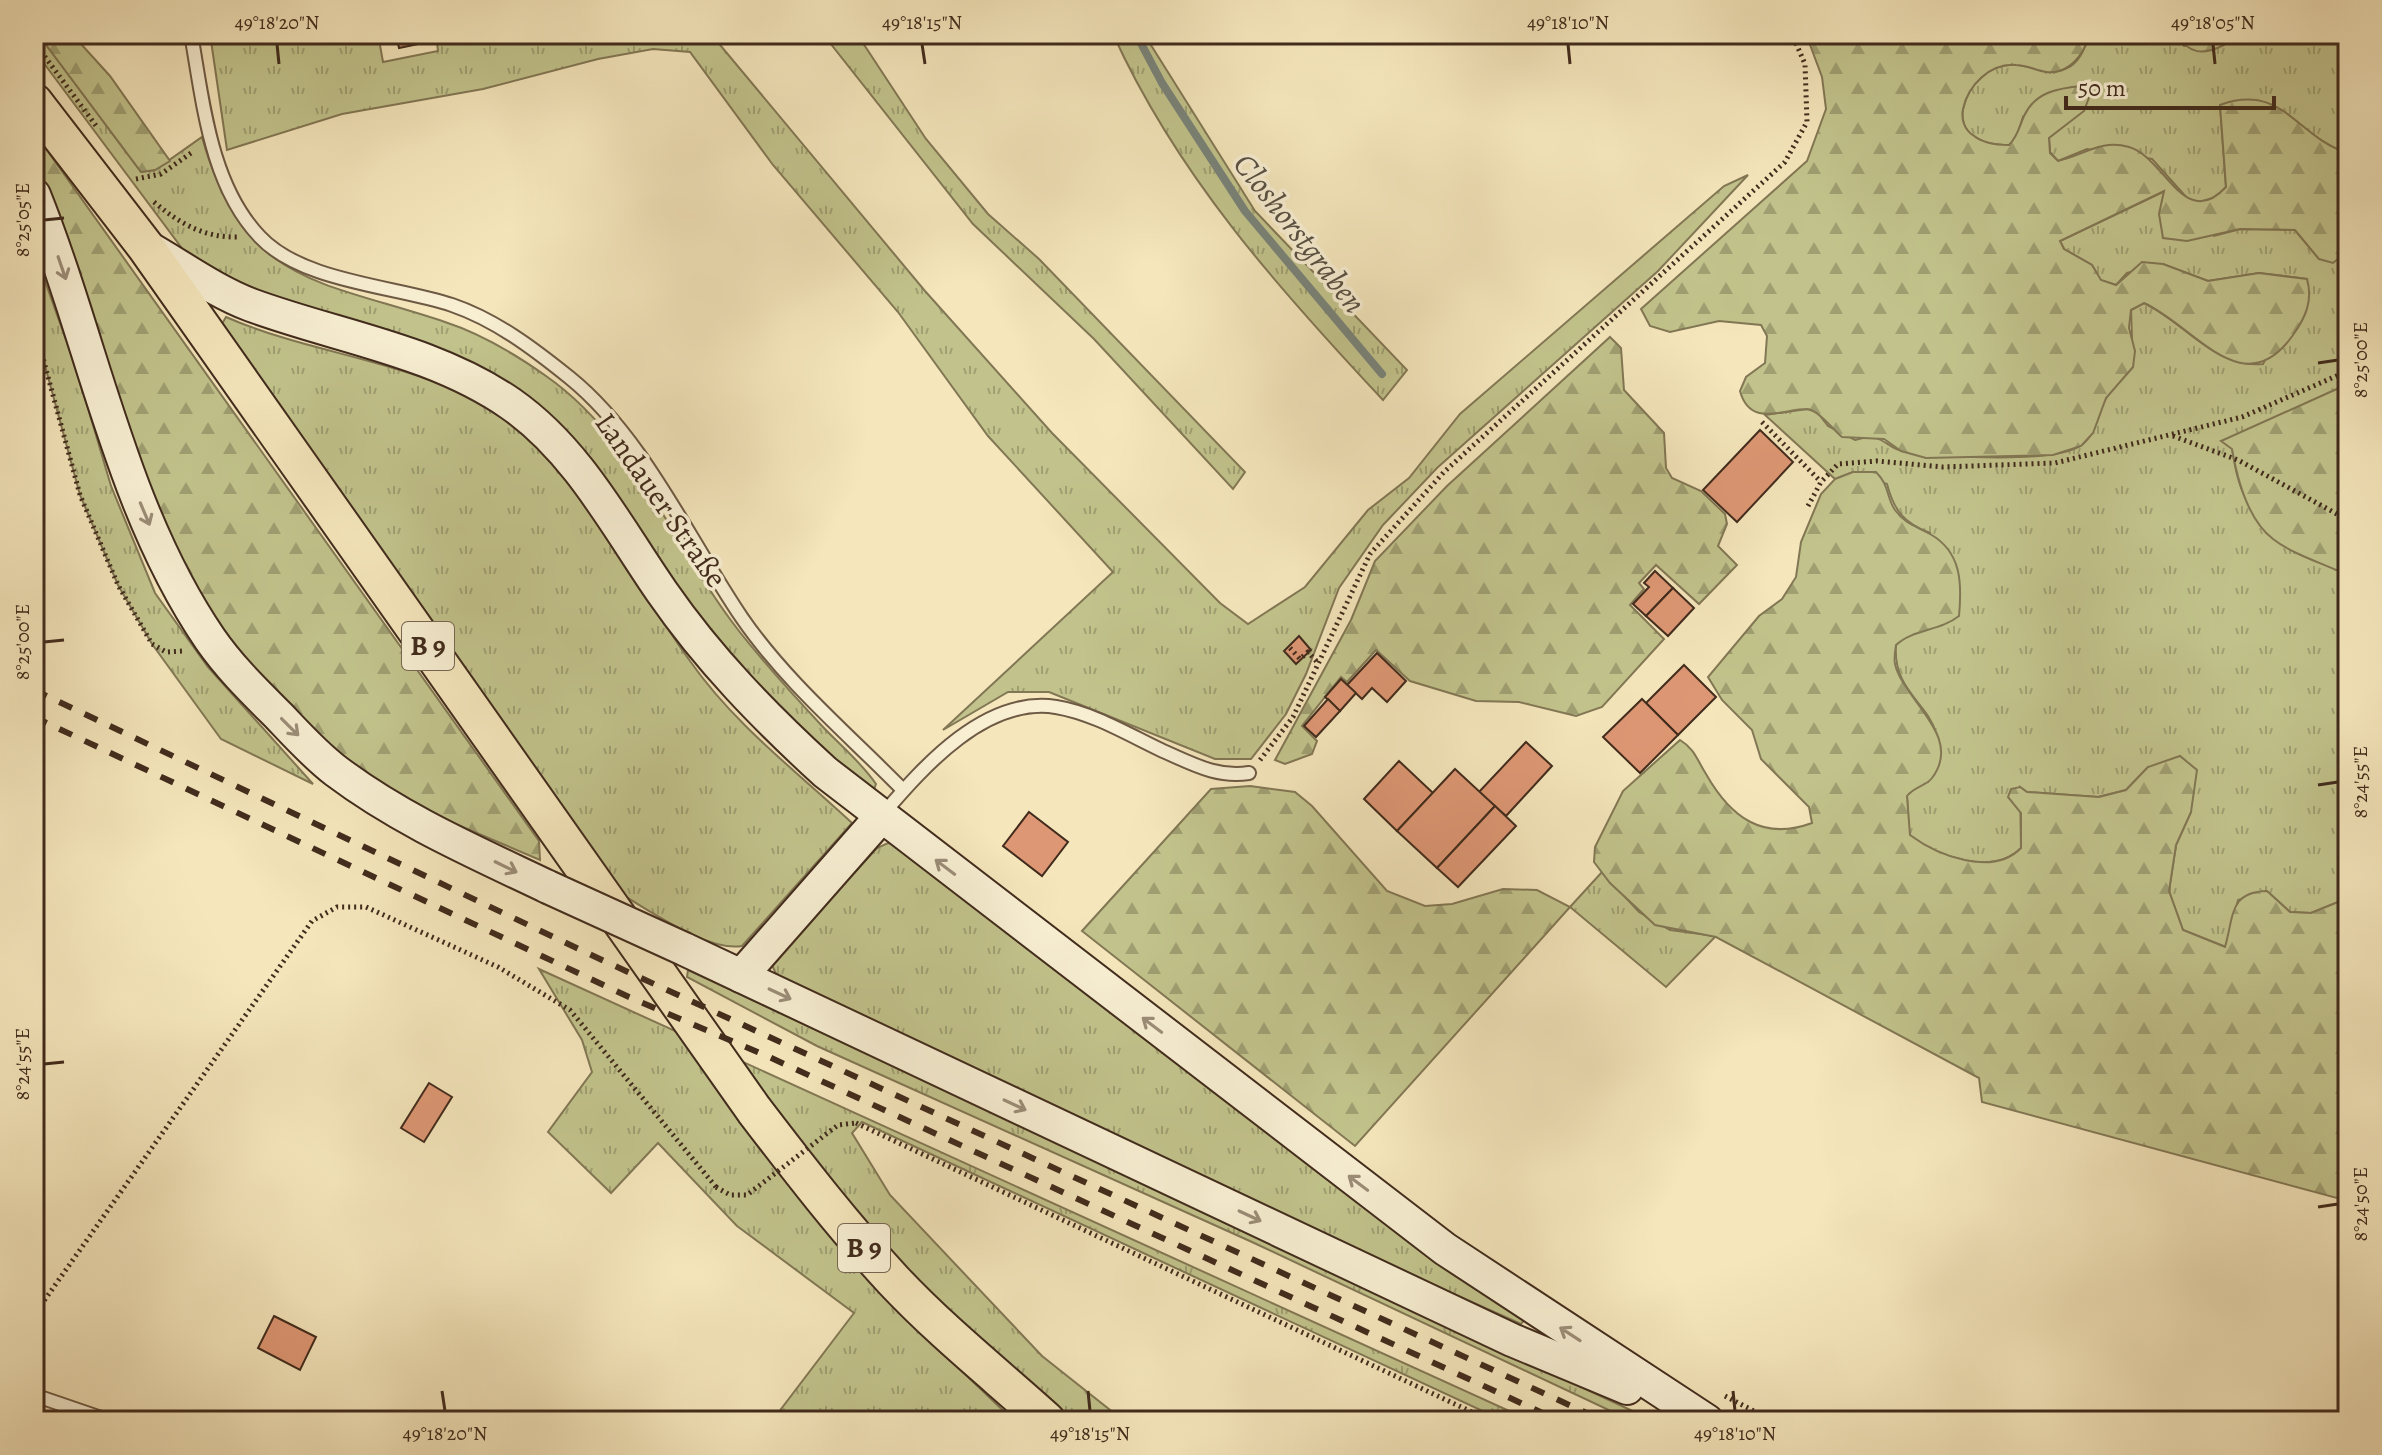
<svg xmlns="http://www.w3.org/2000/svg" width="2382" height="1455" font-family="Alegreya,serif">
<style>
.grass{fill:url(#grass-tufts);stroke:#827754;stroke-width:2}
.forest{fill:url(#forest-firs);stroke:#827754;stroke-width:2}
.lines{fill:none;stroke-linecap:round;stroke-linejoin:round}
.stream{stroke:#788379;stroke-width:8}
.building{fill:#de9774;stroke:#412b1c;stroke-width:2}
.lane-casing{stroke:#6e5a44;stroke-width:16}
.secondary-casing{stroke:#412b1c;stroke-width:36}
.primary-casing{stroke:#412b1c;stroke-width:40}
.path{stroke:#412b1c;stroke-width:5;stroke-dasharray:2 4;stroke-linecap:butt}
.lane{stroke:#f8efd3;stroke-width:12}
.secondary{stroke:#f8efd3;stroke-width:32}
.primary{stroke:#f5e6bc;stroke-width:36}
.rail{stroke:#412b1c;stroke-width:6;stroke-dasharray:14 14;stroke-linecap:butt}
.secondary-bridge-casing{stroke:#412b1c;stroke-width:36;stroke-linecap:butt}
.path-bridge{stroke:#412b1c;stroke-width:5;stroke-dasharray:2 4;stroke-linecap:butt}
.secondary-bridge{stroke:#f8efd3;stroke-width:32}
.oneway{stroke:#9c8d78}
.ticks{fill:none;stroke:#412b1c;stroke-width:3}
.labels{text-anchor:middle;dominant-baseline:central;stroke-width:7;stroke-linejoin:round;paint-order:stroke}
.shield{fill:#f8efd3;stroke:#786653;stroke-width:2}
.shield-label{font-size:28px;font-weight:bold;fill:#412b1c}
.street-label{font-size:30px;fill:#412b1c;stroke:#f8efd3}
.water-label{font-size:32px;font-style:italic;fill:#585043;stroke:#f8efd3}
.neatline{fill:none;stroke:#412b1c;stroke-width:3}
.ticks-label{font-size:20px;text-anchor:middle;fill:#412b1c}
</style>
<defs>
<pattern id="grass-tufts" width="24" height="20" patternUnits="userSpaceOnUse" patternTransform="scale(2)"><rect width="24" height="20" fill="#c2c38c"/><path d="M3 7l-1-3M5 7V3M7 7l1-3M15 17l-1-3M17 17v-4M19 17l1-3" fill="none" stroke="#9f9f72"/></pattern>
<pattern id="forest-firs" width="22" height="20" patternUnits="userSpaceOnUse" patternTransform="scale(2)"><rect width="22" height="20" fill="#c2c38c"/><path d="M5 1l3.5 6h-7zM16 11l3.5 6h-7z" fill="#9f9f72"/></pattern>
</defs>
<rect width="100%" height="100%" fill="#f5e6bc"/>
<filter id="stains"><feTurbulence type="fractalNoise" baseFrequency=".0025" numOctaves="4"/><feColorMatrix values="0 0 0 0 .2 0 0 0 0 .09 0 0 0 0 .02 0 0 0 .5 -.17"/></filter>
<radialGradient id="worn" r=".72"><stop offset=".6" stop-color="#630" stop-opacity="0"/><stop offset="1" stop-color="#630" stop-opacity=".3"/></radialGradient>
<!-- grass -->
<g class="grass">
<path d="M34,34H38L141,172L155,170L202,137C244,286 321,280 445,322C482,334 515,354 546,376C635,438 674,548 739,631C765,664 794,696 823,727C841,746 861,762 876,784L873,792L774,712L534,407L245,291L184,251L34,50Z"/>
<path d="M210,34H378L383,62L438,51L436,34H711L925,291L1052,433L1220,603L1248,624L1305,587L1368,510L1409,478L1460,414L1724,186L1748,175L1658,271L1437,468L1383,525L1339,588L1306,674L1286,714L1251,759H1215L1049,692H1008L943,730L1113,572L988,436L898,312L773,165L690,52L653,49L598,59L483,89L342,114L227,150Z"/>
<path d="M823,34H857L926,139L988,214L1039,259L1245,472L1233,489L1094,339L973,224Z"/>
<path d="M1113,34H1144L1255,211L1407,370L1383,400C1278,288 1177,175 1113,34Z"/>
<path d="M2089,34H2175L2184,46L2223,45L2226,34H2348V153C2297,138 2282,82 2220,106L2226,187L2216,197L2200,202L2188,199L2152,159L2087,149L2058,161L2050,152L2049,138L2023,117L2017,136L2010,145C1997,145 1985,144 1974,136C1964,130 1961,119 1963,109C1968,85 1990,63 2016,65C2036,66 2051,79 2071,66C2080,60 2087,45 2089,34Z"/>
<path d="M2165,191L2214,236L2240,229L2295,230L2319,259L2345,253L2348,238V384L2298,407L2232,448C2235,468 2239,490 2251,507C2268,533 2317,569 2348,570V898L2311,913L2290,912L2267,891L2238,900L2226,947L2183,930L2169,891L2176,845L2191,812L2148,767L2126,790L2098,797L2027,792L2020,787L2021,848C1992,877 1938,856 1909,835L1907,795L1915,786L1928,782C1963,708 1891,708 1896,645L1905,637L1930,533C1904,523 1894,511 1887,484L1853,472L1835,479L1765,415L1807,409L1817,412L1828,426L1855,440C1886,431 1884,449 1906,452C1941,456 2058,465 2083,444C2097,432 2098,415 2105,400C2111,388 2125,377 2133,367L2131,310L2144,303C2185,322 2215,369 2263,364L2307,279L2259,273L2208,281L2163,264L2127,273L2116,285L2100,280L2092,265L2064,249L2060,241Z"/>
<path d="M34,250L77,371L111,486L155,593L208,667L313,784L221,739L152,644L118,585L80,495L34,325Z"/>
<path d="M226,317C321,359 441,362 523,432C591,490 637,588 690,661C734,724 796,771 852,823L742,946C707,952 650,910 619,893L219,329Z"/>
<path d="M888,843L893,844L1525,1319L1521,1324L1349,1247L777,976L771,963L877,848Z"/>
<path d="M1602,872L1639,912L1670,930L1716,936L1666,987L1570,907Z"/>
<path d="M539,969L1531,1421H1504L862,1122L852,1133L890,1195L1042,1356L1124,1421H1066L1019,1381L897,1309L1014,1421H772L854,1313L737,1226L658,1143L611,1193L548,1132L592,1072L582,1040Z"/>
<path d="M688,970L1654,1421H1632L1252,1242L817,1046L687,977Z"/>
</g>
<!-- forest -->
<g class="forest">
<path d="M38,34H72L110,76L170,161L155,170L141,172Z"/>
<path d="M1806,34H2089C2086,50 2075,66 2059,71C2044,76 2031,65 2016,65C1990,63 1968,85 1963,109C1961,119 1964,130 1974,136C1984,144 1997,145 2009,145C2018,136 2019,127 2024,116C2035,92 2058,88 2083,86L2090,95L2084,111L2049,138L2050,153L2058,161C2085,155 2100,139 2129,147C2165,157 2184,232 2226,187L2220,105C2283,82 2297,138 2348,153L2345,253L2333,263L2319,259L2295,230L2240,229L2187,241L2163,238L2159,214L2164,191L2060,241L2064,249L2092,265L2101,280L2116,285L2142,262L2163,264L2208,281L2259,273L2307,279C2313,300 2306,317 2293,335C2243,406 2195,326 2144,303L2131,310L2129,328L2135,351L2133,367L2106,398L2093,433L2081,446L2053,455L1926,458L1901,451L1884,439L1842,437C1833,430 1819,410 1807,409C1783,409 1750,428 1740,391L1746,377L1765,363L1767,336L1761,325L1719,321L1670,332L1650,326L1641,309L1807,161L1826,109L1822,77Z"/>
<path d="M2175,34H2226L2224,45C2202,56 2190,54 2175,34Z"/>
<path d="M34,132L539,841L540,860L411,805L352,767L298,723L199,606L133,445L84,294L34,166Z"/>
<path d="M1610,337L1621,348L1624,390L1664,433L1666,468L1672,478L1701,491L1725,514L1727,524L1718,546L1737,565L1699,604L1656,565L1639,583L1644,589L1630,605L1664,639L1602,707L1576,716L1519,702L1476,701L1410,681L1376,650L1347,682L1341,677L1302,726L1317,741L1312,754L1285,764L1275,760L1351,620L1375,561L1447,486Z"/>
<path d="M2348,384V570H2336C2316,561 2291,553 2273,539C2248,520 2237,478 2232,449L2221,441Z"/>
<path d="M1853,472H1876C1890,486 1886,497 1895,510C1905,524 1916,526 1930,534C1962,552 1962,584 1959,616C1940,631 1913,629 1896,645C1895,651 1894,659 1895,664C1903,700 1964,736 1932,778C1926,786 1914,787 1907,796L1910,835C1938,856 1993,877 2021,848V813L2008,797L2011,789L2020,787L2027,792L2099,797L2126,790L2148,767L2180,756L2197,770L2191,812L2176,845L2169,891L2183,930L2225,947C2234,916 2229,892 2267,891L2290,912L2311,913L2348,898V1201L1982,1102L1979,1078L1716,937L1655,925L1610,883L1594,862L1595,847L1623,791L1680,740C1695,749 1697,760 1706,774C1731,818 1763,841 1812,823L1809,807L1761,759L1752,730L1722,700L1708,677L1759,616L1782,599L1796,577L1801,542L1821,494L1835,479Z"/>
<path d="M1250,786L1295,792L1312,806L1387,891L1425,906L1452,904L1503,889L1537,890L1570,907L1355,1146L1082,931L1211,789Z"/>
</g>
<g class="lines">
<!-- stream -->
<path class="stream" d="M1136,34L1162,83L1245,211L1382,374"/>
</g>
<!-- building -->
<g class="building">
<path d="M396,34H427L428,42L399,48Z"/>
<path d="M1760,430L1793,462L1737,522L1703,490Z"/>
<path d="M1655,571L1673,588L1646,616L1633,604L1649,587L1644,583Z"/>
<path d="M1673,588L1694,608L1668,636L1646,616Z"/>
<path d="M1299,636L1311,650L1296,664L1284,651Z"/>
<path d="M1377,653L1406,681L1387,702L1372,688L1362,699L1347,685Z"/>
<path d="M1684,665L1716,697L1678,735L1646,703Z"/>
<path d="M1341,679L1356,693L1340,711L1325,697Z"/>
<path d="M1328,699L1340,711L1316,737L1304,726Z"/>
<path d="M1642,699L1678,735L1640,773L1603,737Z"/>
<path d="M1526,742L1552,766L1506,816L1479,792Z"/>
<path d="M1399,761L1433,793L1397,831L1364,799Z"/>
<path d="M1455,769L1495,806L1437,868L1397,831Z"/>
<path d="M1495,806L1516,826L1458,887L1437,868Z"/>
<path d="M1029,812L1068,842L1042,876L1003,846Z"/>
<path d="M429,1083L452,1097L424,1142L401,1128Z"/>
<path d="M274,1316L316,1337L300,1370L258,1348Z"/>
</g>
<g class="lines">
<!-- lane casing -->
<g class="lane-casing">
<g id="lane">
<path d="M191,34C203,101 210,185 260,237C302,282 395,286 452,305C496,320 534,349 570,378C643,437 689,540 742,618C786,682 849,735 903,790"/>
<path d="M883,814C924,766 986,696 1056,707C1093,713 1129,735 1163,751C1193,764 1217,778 1249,773"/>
<path d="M34,1395L110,1421"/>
</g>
</g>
<!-- secondary casing -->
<g class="secondary-casing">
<g id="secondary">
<path d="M34,195C93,342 120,507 210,639C230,668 255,692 279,716C297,735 315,755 336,771C401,820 475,852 548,887"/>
<path d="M145,246C179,265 214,291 251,305C338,337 433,350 511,404C578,451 617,527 662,592C709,660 765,717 825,772L1445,1249L1707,1421"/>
<path d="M684,949L1512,1340L1627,1388"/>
<path d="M741,976L880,818"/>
</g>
</g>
<!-- primary casing -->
<g class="primary-casing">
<path id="primary" d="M34,102L145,246L754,1110C799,1169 844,1227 894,1281C941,1331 996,1375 1047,1421"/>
</g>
<!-- path -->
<g class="path">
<path d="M34,42L97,127"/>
<path d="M136,179L161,174L194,151"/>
<path d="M154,202C179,223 204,238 238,237"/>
<path d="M34,325L80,495L118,585L152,644L166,652L184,651"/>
<path d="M1762,422L1821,482"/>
<path d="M2173,436L2238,460L2348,520"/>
<path d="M1808,506L1821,482L1838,464L1877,461L1943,467L2055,463L2242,417L2348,371"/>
<path d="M1290,648L1300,659L1308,652L1318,663"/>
<path d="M1260,760L1293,717L1370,554L1444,472L1785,162L1807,122L1805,64L1792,34"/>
<path d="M856,1123L1491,1421"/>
<path d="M34,1315L312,921L337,907H366L498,967L570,1010L716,1187"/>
<path d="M1725,1396L1773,1421"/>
</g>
<!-- lane -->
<use href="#lane" class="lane"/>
<!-- secondary -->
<use href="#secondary" class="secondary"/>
<!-- primary -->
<use href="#primary" class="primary"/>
<!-- rail -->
<g class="rail">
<path d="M34,690L602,960L1604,1421"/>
<path d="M34,717L629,997L767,1056L1560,1421"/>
</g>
<!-- secondary-bridge casing -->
<g class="secondary-bridge-casing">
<path id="secondary-bridge" d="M548,887L684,949"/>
</g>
<!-- path-bridge -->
<path class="path-bridge" d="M716,1187L730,1195H747L838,1125L856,1123"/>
<!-- secondary-bridge -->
<use href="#secondary-bridge" class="secondary-bridge"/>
</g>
<!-- one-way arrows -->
<defs><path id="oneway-shaft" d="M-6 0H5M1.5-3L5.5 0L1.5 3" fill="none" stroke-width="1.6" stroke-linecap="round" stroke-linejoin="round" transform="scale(2)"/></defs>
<g class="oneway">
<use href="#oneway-shaft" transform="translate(62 268) rotate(71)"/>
<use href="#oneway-shaft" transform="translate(145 514) rotate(67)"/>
<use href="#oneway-shaft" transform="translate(290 727) rotate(45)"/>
<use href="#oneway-shaft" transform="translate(506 867) rotate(26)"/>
<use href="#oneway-shaft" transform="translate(945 867) rotate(-143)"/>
<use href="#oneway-shaft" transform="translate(780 994) rotate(25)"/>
<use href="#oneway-shaft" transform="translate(1152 1025) rotate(-143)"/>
<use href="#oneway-shaft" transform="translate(1015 1105) rotate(25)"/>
<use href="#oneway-shaft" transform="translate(1358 1183) rotate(-143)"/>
<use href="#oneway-shaft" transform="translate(1250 1216) rotate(25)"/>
<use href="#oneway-shaft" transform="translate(1570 1334) rotate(-147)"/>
</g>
<!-- ticks -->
<path class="ticks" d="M277,44L279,64M922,44L925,64M1568,44L1570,64M2213,44L2215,64M44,220L64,218M2318,363L2338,360M44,642L64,640M2318,785L2338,782M44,1064L64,1062M2318,1207L2338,1204M442,1391L445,1411M1088,1391L1090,1411M1733,1391L1735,1411"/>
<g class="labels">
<!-- shield labels -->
<g class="shield">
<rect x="402" y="622" width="52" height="48" rx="6"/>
<rect x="838" y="1224" width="52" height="48" rx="6"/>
</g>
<g class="shield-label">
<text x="428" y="646">B 9</text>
<text x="864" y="1248">B 9</text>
</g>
<!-- street labels -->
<g class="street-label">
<text transform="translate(661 500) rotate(55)">Landauer Straße</text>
</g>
<!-- water labels -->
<g class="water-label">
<text transform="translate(1300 233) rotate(52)">Closhorstgraben</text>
</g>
</g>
<!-- margin -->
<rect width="2382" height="1455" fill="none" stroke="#f5e6bc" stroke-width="88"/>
<!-- scale -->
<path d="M2066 96v12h208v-12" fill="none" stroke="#412b1c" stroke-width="4"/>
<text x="2078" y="96" font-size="24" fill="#412b1c" stroke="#f8efd3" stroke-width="6" paint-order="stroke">50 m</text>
<rect x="44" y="44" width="2294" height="1367" class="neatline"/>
<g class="ticks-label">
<text x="277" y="29">49°18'20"N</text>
<text x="922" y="29">49°18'15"N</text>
<text x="1568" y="29">49°18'10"N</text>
<text x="2213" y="29">49°18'05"N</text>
<text transform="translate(22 220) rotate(-90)" y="7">8°25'05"E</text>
<text transform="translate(2360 360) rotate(-90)" y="7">8°25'00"E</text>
<text transform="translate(22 642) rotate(-90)" y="7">8°25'00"E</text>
<text transform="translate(2360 782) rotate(-90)" y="7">8°24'55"E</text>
<text transform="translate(22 1064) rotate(-90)" y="7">8°24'55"E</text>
<text transform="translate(2360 1204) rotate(-90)" y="7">8°24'50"E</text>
<text x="445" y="1440">49°18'20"N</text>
<text x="1090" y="1440">49°18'15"N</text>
<text x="1735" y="1440">49°18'10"N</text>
</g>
<rect width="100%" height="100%" filter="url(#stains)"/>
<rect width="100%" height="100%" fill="url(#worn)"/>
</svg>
